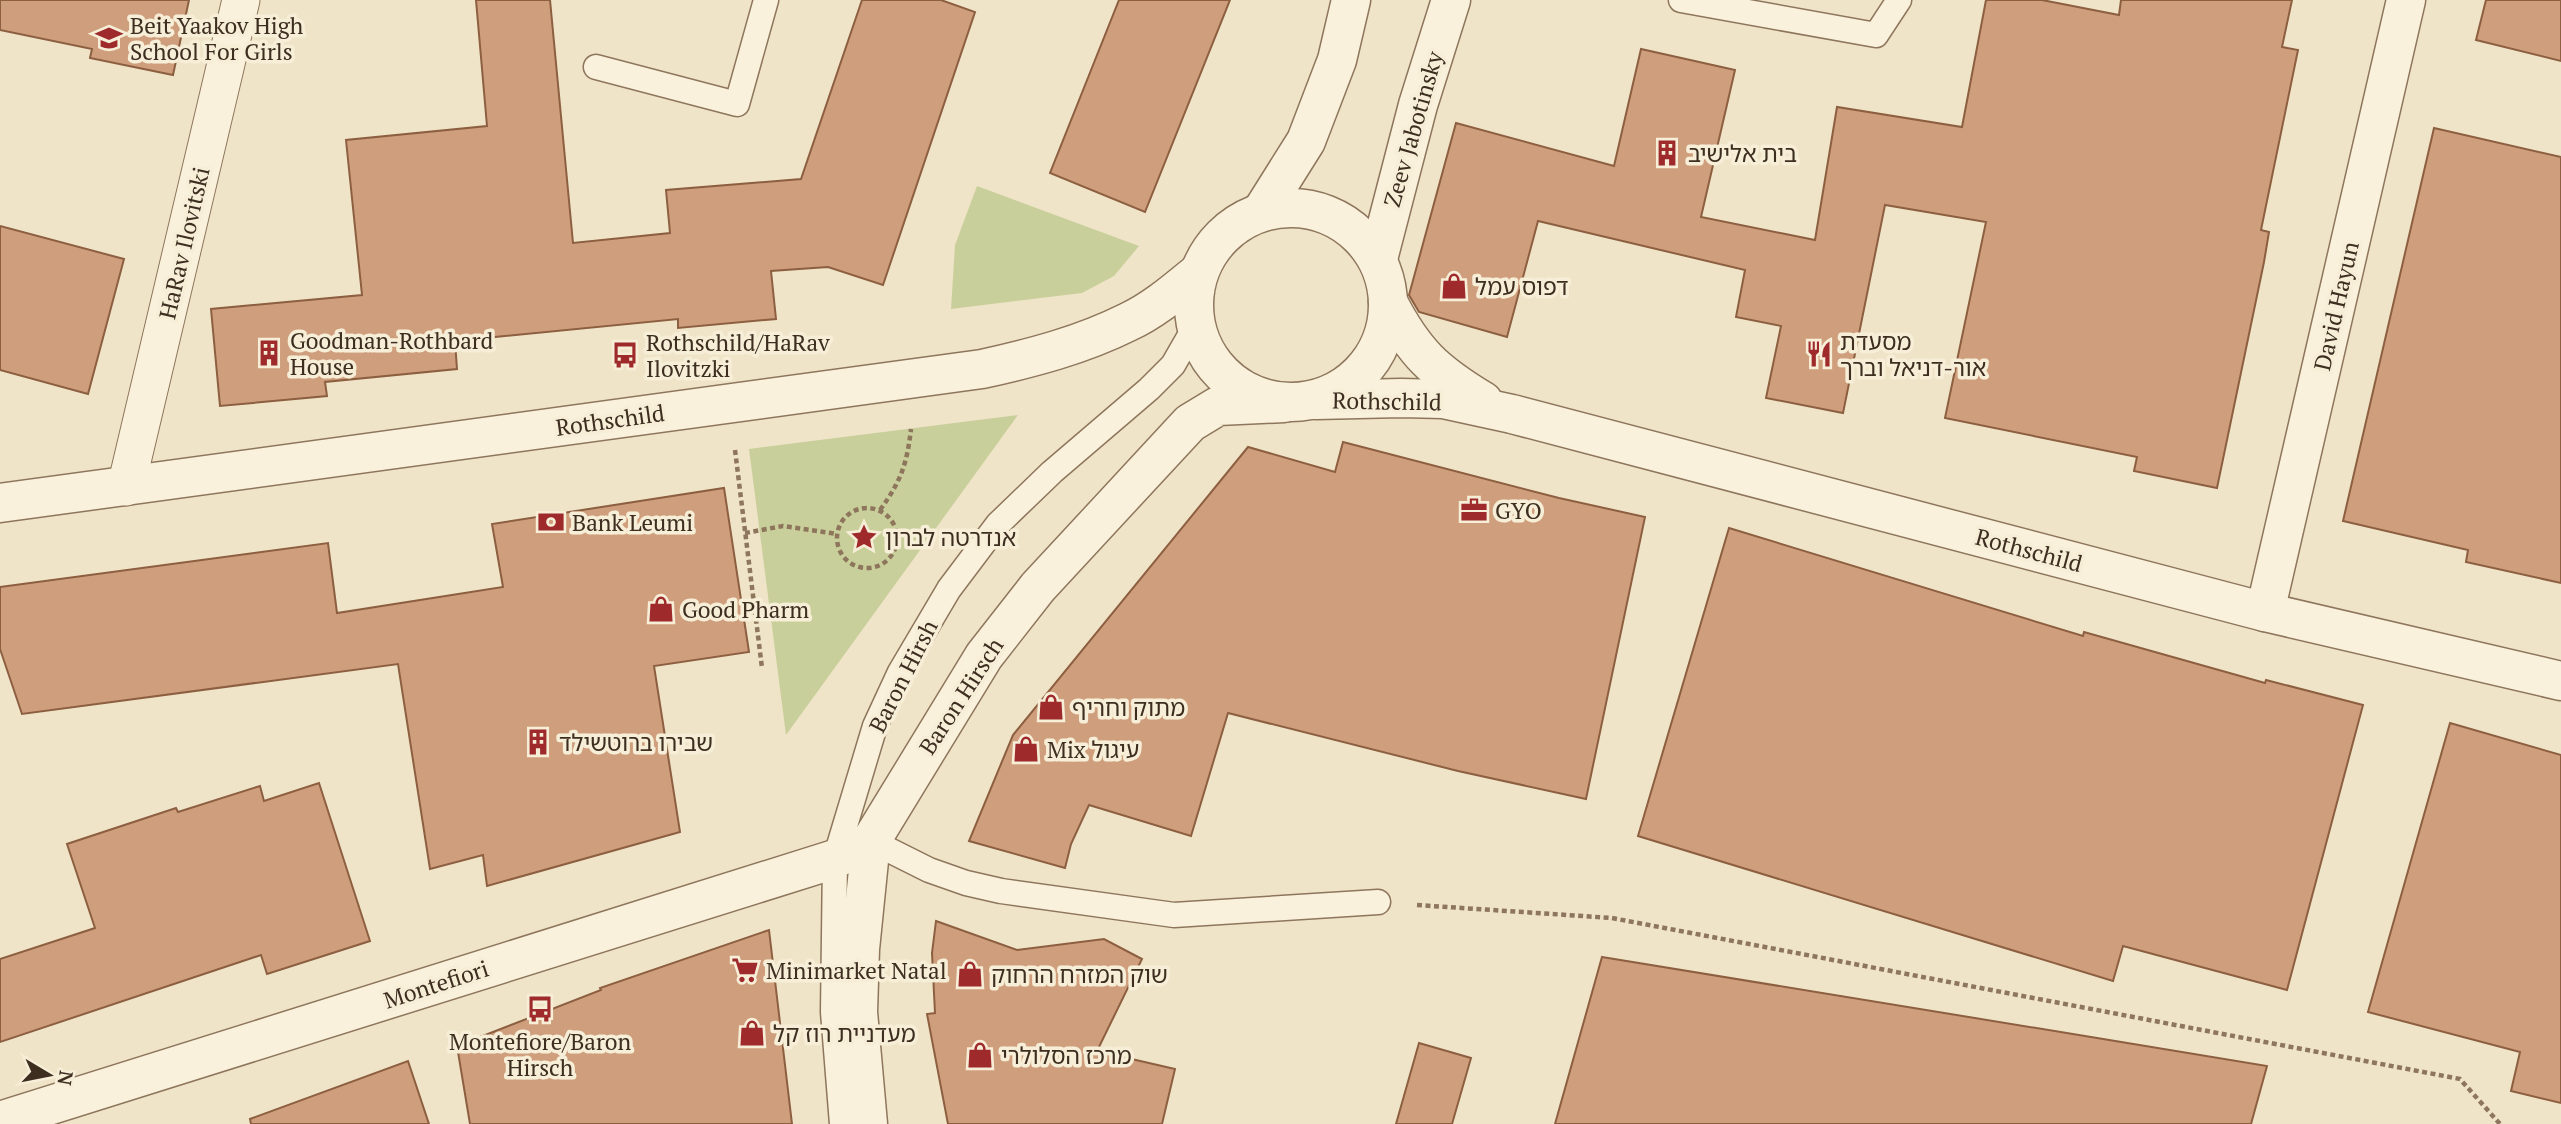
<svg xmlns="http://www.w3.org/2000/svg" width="2561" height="1124" font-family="'PT Serif','Noto Sans Hebrew',serif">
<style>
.green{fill:#c9cf9b}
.building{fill:#cf9f7d;stroke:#8d5f41;stroke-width:2}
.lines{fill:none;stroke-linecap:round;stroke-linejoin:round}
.service-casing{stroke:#8d765c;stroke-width:27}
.pedestrian-casing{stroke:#8d765c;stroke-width:39}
.minor-casing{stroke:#8d765c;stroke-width:41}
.tertiary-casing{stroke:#8d765c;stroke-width:41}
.path{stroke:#8d765c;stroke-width:4.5;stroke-dasharray:5 3.5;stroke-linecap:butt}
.service{stroke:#faf1dc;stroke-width:24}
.pedestrian{stroke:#faf1dc;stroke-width:37}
.minor{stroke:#faf1dc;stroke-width:38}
.tertiary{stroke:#faf1dc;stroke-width:38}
.labels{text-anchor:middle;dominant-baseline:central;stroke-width:7;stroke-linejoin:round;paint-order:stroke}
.poi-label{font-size:23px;fill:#3d2e20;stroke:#f7eed8;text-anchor:start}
.street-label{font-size:23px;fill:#3d2e20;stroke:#f7eed8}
</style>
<rect width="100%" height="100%" fill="#f0e4c8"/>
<!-- green -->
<g class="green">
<path d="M977,186L1139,246L1114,276L1082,293L951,309L955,245Z"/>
<path d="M1018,415L786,735L749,449Z"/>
</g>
<!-- building -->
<g class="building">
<path d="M0,0H189L173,75L90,58L92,49L0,30Z"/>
<path d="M476,0H550L573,243L670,233L666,190L801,179L862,0H941L975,12L883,285L828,267L771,271L776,319L678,328V319L455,341L457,369L325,382L327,396L220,406L211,309L362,295L346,140L487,126Z"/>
<path d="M1119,0H1230L1145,212L1050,173Z"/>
<path d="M1986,0H2042L2119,15L2121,0H2292L2282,47L2298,50L2261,230L2269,232L2264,262L2217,488L2134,471L2137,457L1945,418L1986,222L1885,205L1843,413L1766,398L1781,326L1736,317L1745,270L1538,221L1507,337L1419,312L1409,295L1456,123L1614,166L1641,49L1735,70L1701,217L1815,240L1837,107L1962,127Z"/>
<path d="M2486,0H2561V61L2476,40Z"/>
<path d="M2434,128L2561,157V583L2466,562L2468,550L2343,521Z"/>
<path d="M0,226L124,259L88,394L0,370Z"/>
<path d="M1343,442L1559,498L1645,517L1586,799L1458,771L1228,713L1191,836L1089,805L1071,844L1065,868L969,841L1013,735L1248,447L1335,472Z"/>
<path d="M724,488L749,652L654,666L680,832L487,886L483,855L430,869L398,664L22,714L0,649V587L328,543L337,613L503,587L492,524Z"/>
<path d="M1729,528L2083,636L2084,632L2265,683L2266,680L2363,705L2287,990L2123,946L2113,981L1638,836Z"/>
<path d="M2450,723L2561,755V1103L2511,1091L2520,1052L2368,1012Z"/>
<path d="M319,783L370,941L267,974L261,955L0,1042V959L95,928L67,844L176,808L178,812L260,786L264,801Z"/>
<path d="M936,921L1017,950L1104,939L1142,959L1097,1051L1175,1069L1162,1124H948L927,1014L935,1013L932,953Z"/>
<path d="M769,930L792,1124H470L457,1046L601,990L600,988Z"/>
<path d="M1602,957L2091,1037L2267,1066L2251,1124H1555Z"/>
<path d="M1419,1043L1471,1058L1452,1124H1396Z"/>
<path d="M408,1061L429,1124H251L250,1119Z"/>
</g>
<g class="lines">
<!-- service casing -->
<g class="service-casing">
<g id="service">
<path d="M1681,0L1876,35L1899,0"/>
<path d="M596,67L737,104L766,0"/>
<path d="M871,841L929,870L966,883L1001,891L1174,915L1378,902"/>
<path d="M842,1124L833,1012L835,859L875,726L900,672L949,589L998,524L1052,472L1149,389L1173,365L1196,325"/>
</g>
</g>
<!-- pedestrian casing -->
<g class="pedestrian-casing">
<path id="pedestrian" d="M126,487L241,0"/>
</g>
<!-- minor casing -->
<g class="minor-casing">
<g id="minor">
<path d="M2265,612L2406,0"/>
<path d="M0,1121L835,859L871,841"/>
<path d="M868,1124L858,1012L860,949L871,841L984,656L1038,587L1190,423L1218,406L1284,403"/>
</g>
</g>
<!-- tertiary casing -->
<g class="tertiary-casing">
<g id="tertiary">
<circle cx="1291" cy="305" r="97"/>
<path d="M1262,211L1306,141L1337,60L1351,0"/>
<path d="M1378,259L1418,105L1451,0"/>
<path d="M1388,302C1414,353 1435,372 1483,401"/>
<path d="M1316,400L1401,398L1443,399L1512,414L2265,612L2561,681"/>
<path d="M0,503L982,369C1032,358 1082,345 1128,322C1154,310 1177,290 1199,272"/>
</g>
</g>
<!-- path -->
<g class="path">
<path d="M735,450L762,668"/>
<circle cx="867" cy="538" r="30"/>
<path d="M880,510C901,481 907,464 911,429"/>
<path d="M745,533L783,526L837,534"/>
<path d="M1417,905L1612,918L2460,1079L2500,1124"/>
</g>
<!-- service -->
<use href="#service" class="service"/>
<!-- pedestrian -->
<use href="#pedestrian" class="pedestrian"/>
<!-- minor -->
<use href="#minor" class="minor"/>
<!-- tertiary -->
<use href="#tertiary" class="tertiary"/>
</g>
<!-- icons -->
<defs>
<g id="school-bare" transform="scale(2.1)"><path d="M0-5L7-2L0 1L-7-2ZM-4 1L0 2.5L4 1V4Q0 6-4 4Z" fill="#9e2a2b" stroke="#f7eed8" stroke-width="2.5" paint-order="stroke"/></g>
<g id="building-bare" transform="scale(2.1)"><path d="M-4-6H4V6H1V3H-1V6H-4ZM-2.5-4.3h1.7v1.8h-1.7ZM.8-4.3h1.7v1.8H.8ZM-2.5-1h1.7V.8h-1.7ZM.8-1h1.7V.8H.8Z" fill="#9e2a2b" stroke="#f7eed8" stroke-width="2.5" paint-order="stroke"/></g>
<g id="shop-bare" transform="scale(2.1)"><path d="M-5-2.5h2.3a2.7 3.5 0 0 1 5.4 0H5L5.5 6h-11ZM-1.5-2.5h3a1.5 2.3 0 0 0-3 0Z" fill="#9e2a2b" stroke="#f7eed8" stroke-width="2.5" paint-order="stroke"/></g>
<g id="restaurant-bare" transform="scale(2.1)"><path d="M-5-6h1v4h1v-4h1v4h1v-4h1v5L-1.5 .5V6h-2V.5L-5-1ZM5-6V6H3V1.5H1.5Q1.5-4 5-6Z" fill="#9e2a2b" stroke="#f7eed8" stroke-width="2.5" paint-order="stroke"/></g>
<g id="bus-bare" transform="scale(2.1)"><path d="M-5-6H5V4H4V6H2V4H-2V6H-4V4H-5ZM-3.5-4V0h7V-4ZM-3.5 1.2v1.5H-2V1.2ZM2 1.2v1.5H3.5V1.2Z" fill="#9e2a2b" stroke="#f7eed8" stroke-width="2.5" paint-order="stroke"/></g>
<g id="office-bare" transform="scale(2.1)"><path d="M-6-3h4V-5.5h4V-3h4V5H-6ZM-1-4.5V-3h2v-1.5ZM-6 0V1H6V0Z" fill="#9e2a2b" stroke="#f7eed8" stroke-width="2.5" paint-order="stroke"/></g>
<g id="bank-bare" transform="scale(2.1)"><path d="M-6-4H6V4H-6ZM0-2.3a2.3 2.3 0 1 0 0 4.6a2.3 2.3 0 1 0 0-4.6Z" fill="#9e2a2b" stroke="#f7eed8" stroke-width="2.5" paint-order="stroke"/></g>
<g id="sight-bare" transform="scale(2.1)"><path d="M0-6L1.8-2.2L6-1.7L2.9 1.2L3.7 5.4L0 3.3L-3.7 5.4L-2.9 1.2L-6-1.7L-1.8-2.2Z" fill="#9e2a2b" stroke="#f7eed8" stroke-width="2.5" paint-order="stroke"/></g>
<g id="supermarket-bare" transform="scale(2.1)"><path d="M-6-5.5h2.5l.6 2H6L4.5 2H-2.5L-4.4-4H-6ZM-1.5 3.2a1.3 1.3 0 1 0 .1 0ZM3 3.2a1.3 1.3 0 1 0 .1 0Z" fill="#9e2a2b" stroke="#f7eed8" stroke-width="2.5" paint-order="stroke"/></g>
</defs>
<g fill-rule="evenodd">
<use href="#school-bare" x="109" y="38"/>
<use href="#building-bare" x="1667" y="153"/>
<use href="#shop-bare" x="1454" y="286"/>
<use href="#building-bare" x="269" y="353"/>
<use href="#restaurant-bare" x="1819" y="354"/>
<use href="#bus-bare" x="625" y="355"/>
<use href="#office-bare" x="1474" y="510"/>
<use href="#bank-bare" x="551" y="522"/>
<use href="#sight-bare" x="864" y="537"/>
<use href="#shop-bare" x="661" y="609"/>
<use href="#shop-bare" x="1051" y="707"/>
<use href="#building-bare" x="538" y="742"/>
<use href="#shop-bare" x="1026" y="749"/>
<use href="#supermarket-bare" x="745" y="970"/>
<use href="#shop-bare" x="970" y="974"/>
<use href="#bus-bare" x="540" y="1009"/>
<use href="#shop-bare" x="752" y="1033"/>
<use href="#shop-bare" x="980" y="1055"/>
</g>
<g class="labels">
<!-- poi labels -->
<g class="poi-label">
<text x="130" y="25">Beit Yaakov High<tspan x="130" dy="26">School For Girls</tspan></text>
<text x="1688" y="153">בית אלישיב</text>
<text x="1475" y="286">דפוס עמל</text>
<text x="290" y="340">Goodman-Rothbard<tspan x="290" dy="26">House</tspan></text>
<text x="1840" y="341">מסעדת<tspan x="1840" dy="26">אור-דניאל וברך</tspan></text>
<text x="646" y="342">Rothschild/HaRav<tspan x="646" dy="26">Ilovitzki</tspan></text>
<text x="1495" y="510">GYO</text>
<text x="572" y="522">Bank Leumi</text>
<text x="885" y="537">אנדרטה לברון</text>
<text x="682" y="609">Good Pharm</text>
<text x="1072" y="707">מתוק וחריף</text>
<text x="559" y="742">שבירו ברוטשילד</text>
<text x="1047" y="749">Mix עיגול</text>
<text x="766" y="970">Minimarket Natal</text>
<text x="991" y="974">שוק המזרח הרחוק</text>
<text x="773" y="1033">מעדניית רוז קל</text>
<text x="540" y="1041" text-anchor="middle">Montefiore/Baron<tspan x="540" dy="26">Hirsch</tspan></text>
<text x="1001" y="1055">מרכז הסלולרי</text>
</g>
<!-- street labels -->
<g class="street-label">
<text transform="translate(1413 129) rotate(-74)">Zeev Jabotinsky</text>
<text transform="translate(184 243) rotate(-77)">HaRav Ilovitski</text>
<text transform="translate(2336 306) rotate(-77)">David Hayun</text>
<text transform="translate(1387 401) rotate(1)">Rothschild</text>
<text transform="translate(610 420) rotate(-8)">Rothschild</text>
<text transform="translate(2029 550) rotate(15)">Rothschild</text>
<text transform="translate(903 676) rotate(-63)">Baron Hirsh</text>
<text transform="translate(961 696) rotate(-57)">Baron Hirsch</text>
<text transform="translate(436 984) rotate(-18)">Montefiori</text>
</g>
</g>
<!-- north arrow -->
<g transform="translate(49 1075) rotate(100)" stroke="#f7eed8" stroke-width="5" paint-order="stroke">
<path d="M0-5L12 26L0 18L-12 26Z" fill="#3d2e20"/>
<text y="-10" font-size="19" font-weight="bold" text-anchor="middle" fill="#3d2e20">N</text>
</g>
</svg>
